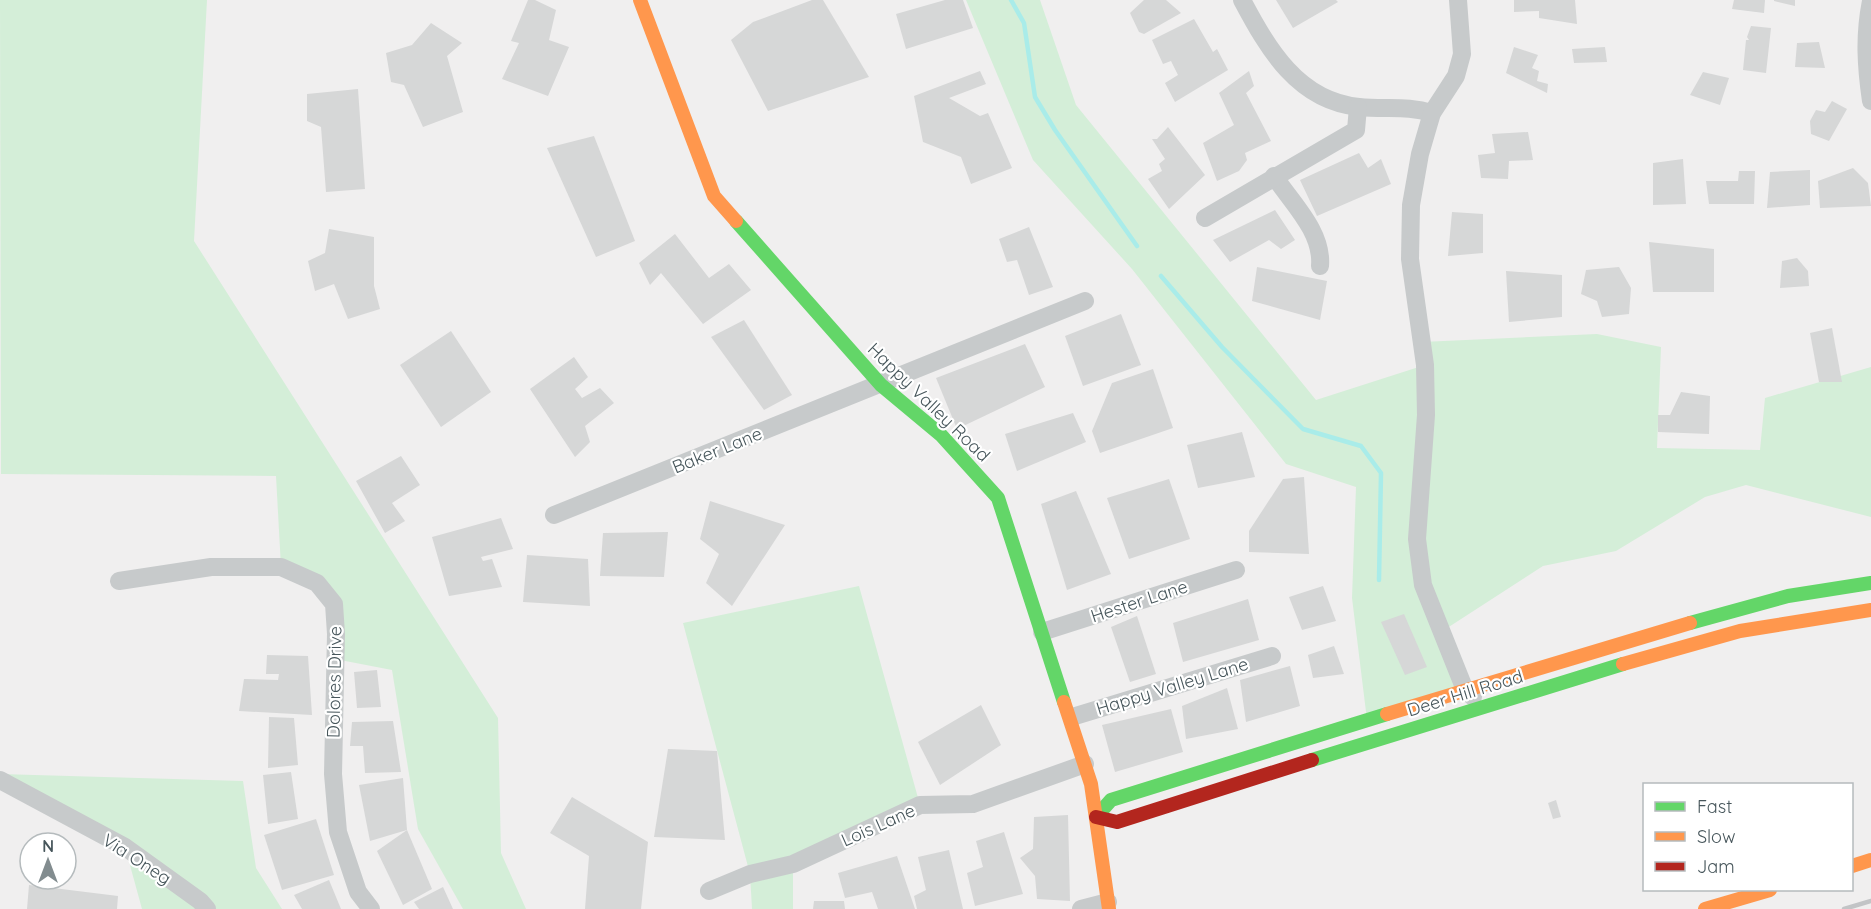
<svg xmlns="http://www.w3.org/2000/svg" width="1871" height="909" font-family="Quicksand,sans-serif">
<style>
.green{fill:#d4eed8}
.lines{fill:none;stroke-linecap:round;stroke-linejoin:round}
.stream{stroke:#a9ece9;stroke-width:4.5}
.building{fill:#d6d7d7}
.street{stroke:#c7cacb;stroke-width:18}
.fast{stroke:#63d668;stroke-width:14}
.slow{stroke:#ff974d;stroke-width:14}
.jam{stroke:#b3261e;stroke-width:14}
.rail{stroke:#c2c4c6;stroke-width:4.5}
.labels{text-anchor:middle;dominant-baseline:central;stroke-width:4.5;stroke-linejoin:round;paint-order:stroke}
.street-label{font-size:18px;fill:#47565b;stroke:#fff}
</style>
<rect width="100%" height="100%" fill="#f0efef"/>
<!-- green -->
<g class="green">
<path d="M0,0H207L194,241L498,718L501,853L526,909H463L418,829L392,670L335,659L334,604L281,567L276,476L1,474Z"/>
<path d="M966,0H1040L1076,105L1316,400L1425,365L1422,342L1597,334L1661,347L1657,448L1760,450L1765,398L1871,367V517L1746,485L1705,497L1616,551L1543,566L1441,632L1465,690L1367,720L1352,598L1356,487L1286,464L1132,269L1033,160Z"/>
<path d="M859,586L920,805L793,863V909H752L750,874L683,623Z"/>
<path d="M0,774L243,781L256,868L282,909H142L125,847Z"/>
</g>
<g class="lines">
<!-- stream -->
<g class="stream">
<path d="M1011,0L1024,23L1035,97L1055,130L1137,246"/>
<path d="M1161,276L1222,347L1303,429L1361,446L1381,473L1379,580"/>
</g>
</g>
<!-- building -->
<g class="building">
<path d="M528,0H535L556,10L549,40L569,47L548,96L502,79L519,43L511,41Z"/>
<path d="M812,0H823L869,77L768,111L731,40L753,22Z"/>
<path d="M945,0H963L973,28L906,49L896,14Z"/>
<path d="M1144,0H1166L1181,13L1144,34L1139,32L1130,13Z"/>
<path d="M1276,0H1336L1338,2L1293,28Z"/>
<path d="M1514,0H1575L1577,24L1539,18V11L1514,12Z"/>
<path d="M1734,0H1765L1764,13L1732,9Z"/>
<path d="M1774,0H1795V6L1774,1Z"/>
<path d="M1194,19L1213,52L1217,49L1228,70L1175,102L1165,83L1178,75L1171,61L1163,64L1152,40Z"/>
<path d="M431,23L462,43L447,56L463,112L423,127L404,85L391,82L386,53L412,45Z"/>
<path d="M1751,26L1771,28L1766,73L1743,70L1746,40H1749L1747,37Z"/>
<path d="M1819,42L1825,68L1795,67L1797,43Z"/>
<path d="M1514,47L1538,55L1532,68L1539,71L1537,81L1548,84L1547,93L1506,73Z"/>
<path d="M1605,47L1607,62L1574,63L1572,49Z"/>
<path d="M980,71L986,84L949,98L980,116L988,113L1012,168L971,184L961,157L923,142L914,96Z"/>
<path d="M1249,71L1254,86L1246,93L1271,141L1245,153L1247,160L1239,171L1217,181L1203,143L1234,125L1219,93Z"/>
<path d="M1703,72L1729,78L1720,105L1690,95Z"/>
<path d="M358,89L365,189L326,192L321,127L307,121V94Z"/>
<path d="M1832,101L1847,109L1829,141L1811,134L1810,121L1816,110L1825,112Z"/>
<path d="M1168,127L1205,175L1169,209L1148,179L1162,171L1159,164L1165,159L1152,139H1157Z"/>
<path d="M1528,132L1533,160L1509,161L1508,179L1481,178L1478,155L1495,153L1492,134Z"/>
<path d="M594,136L635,241L596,257L547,148Z"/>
<path d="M1359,153L1368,168L1381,159L1391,184L1317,216L1300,180Z"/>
<path d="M1683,159L1686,204L1653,205V163Z"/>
<path d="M1853,168L1868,183L1871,206L1820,208L1818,181Z"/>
<path d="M1810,170V205L1767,208L1770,172Z"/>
<path d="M1739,171H1755L1754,204H1709L1706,181H1738Z"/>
<path d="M1275,210L1295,240L1281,249L1269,240L1230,262L1213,240Z"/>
<path d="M1452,212L1483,214V253L1448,256Z"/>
<path d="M1029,227L1053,287L1029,295L1017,260L1007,262L999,239Z"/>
<path d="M329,229L374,237V286L380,309L348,319L334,284L315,291L308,261L325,253Z"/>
<path d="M675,234L709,278L729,264L751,290L703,324L661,273L650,285L639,263Z"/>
<path d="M1649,242L1714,249V292H1653Z"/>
<path d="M1797,258L1808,271L1809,286L1780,288L1782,261Z"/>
<path d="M1257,267L1327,281L1320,320L1252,301Z"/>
<path d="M1619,267L1631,288L1629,314L1602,317L1597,301L1581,294L1586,270Z"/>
<path d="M1506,271L1562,275V317L1509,322Z"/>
<path d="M1121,314L1141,365L1083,386L1065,336Z"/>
<path d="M744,320L792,395L764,410L711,337Z"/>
<path d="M1832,328L1842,382H1819L1810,333Z"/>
<path d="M451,331L491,392L441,427L400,365Z"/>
<path d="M1025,344L1045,387L957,429L936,378Z"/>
<path d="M574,357L588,377L575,389L582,398L600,388L614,403L585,426L590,442L575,457L530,389Z"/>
<path d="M1153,369L1173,428L1100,453L1092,431L1112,383Z"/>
<path d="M1681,392L1710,396L1709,434L1658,432V415H1670Z"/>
<path d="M1073,413L1086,442L1017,471L1005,434Z"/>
<path d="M1242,432L1255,477L1198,488L1187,445Z"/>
<path d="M401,456L420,485L392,503L405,521L385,533L356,481Z"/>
<path d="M1304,477L1309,554L1249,552V531L1283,479Z"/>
<path d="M1169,479L1190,539L1129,559L1107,498Z"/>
<path d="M1076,491L1111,574L1067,590L1041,504Z"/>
<path d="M710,501L785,525L732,606L706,583L719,554L700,539Z"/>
<path d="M501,518L513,549L481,557L483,561L492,559L502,587L449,596L432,537Z"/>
<path d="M668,532L664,577L600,576L603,533Z"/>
<path d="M527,555L588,559L590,606L523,602Z"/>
<path d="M1323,586L1336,621L1302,630L1289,597Z"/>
<path d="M1248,599L1259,640L1183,662L1173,623Z"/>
<path d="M1404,614L1427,667L1405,675L1381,622Z"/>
<path d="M1137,616L1156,674L1130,682L1111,627Z"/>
<path d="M1334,646L1344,674L1313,678L1308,655Z"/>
<path d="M267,655L308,656L312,715L239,711L244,679L278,680L279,674H266Z"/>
<path d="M1290,666L1300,706L1246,722L1240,680Z"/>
<path d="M377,670L381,707L357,708L354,672Z"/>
<path d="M1227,688L1238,729L1186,739L1182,706Z"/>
<path d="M981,705L1001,745L940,785L918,742Z"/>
<path d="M1171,709L1183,752L1115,772L1102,725Z"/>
<path d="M269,717L294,718L298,765L268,768Z"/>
<path d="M393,721L401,772L365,773L363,746H350L352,722Z"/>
<path d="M668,749L717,751L725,840L654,837Z"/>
<path d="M291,772L298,819L268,824L263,775Z"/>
<path d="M403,778L407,830L370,841L359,785Z"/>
<path d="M572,797L648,842L641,909H585L589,856L550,833Z"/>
<path d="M1556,800L1561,817L1553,819L1548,803Z"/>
<path d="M1068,815L1070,901L1037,899L1035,876L1020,858L1033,849L1034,817Z"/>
<path d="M316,819L334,875L282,890L264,835Z"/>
<path d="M407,830L432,889L403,905L377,851Z"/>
<path d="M1004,832L1023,894L975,906L967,873L983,867L976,841Z"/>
<path d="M949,850L963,909H917L914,896L926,890L918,857Z"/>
<path d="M897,856L915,909H878L872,892L845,898L838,873Z"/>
<path d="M329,880L341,909H302L294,895Z"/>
<path d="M29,885L118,896L117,909H27Z"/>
<path d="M443,887L453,909H419L414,902Z"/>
<path d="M814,901H844L845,909H813Z"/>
</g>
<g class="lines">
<!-- street -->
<g class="street">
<path d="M1242,0C1268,49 1298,101 1359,107C1385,110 1407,105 1432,113"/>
<path d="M1458,0L1462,54L1456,76L1432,113L1420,154L1411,205L1410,259L1425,365L1426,415L1417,539L1423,585L1465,690L1473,697"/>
<path d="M1871,1C1864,36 1866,66 1871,101"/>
<path d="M1274,176C1292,203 1323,232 1320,266"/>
<path d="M1205,218L1356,130L1358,107"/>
<path d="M554,515L1085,301"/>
<path d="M119,581L211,567H281L317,583L334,604L336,634L333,774L338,832L358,892L371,909"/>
<path d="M1042,632L1236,570"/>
<path d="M1072,717L1272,656"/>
<path d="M0,780L125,847L200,901L207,909"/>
<path d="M709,891L750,874L793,864L920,805L973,804L1085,764"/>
<path d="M1081,909L1108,902"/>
</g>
<!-- fast -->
<g class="fast">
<path d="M736,221L881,385L941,435L998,498L1064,702"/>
<path d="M1690,623L1788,596L1871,583"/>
<path d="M1312,760L1623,664"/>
<path d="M1096,817L1111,800L1387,714"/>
</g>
<!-- slow -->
<g class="slow">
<path d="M640,0L714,196L736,221"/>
<path d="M1623,664L1740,631L1871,610"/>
<path d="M1064,702L1091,784L1109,909"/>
<path d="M1387,714L1690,623"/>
<path d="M1852,866L1871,860"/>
<path d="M1705,909L1770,890"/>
</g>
<!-- jam -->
<path class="jam" d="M1096,817L1117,822L1312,760"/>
<!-- rail -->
<path class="rail" d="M1844,909L1871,901"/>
</g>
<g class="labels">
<!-- street labels -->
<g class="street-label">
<text transform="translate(929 402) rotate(44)">Happy Valley Road</text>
<text transform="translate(717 450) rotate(-22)">Baker Lane</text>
<text transform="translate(1139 601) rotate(-18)">Hester Lane</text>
<text transform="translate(334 682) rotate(-89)">Dolores Drive</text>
<text transform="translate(1172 686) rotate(-17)">Happy Valley Lane</text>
<text transform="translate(1465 693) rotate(-17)">Deer Hill Road</text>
<text transform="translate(878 825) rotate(-24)">Lois Lane</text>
<text transform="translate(137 859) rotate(33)">Via Oneg</text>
</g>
</g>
<!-- legend -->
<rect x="1643" y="783" width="210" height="108" fill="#ffffff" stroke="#b5bbbd" stroke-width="1.5"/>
<rect x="1655" y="802" width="30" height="9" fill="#63d668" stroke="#b5bbbd" stroke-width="1.5"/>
<text x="1697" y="813" font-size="18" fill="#47565b">Fast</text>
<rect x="1655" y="832" width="30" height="9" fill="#ff974d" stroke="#b5bbbd" stroke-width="1.5"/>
<text x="1697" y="843" font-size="18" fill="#47565b">Slow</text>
<rect x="1655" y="862" width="30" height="9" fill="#b3261e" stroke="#b5bbbd" stroke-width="1.5"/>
<text x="1697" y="873" font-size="18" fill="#47565b">Jam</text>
<!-- north arrow -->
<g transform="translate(48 861)"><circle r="28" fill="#ffffff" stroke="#b5bbbd" stroke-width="1.5"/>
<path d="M0-4.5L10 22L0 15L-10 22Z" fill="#828c8f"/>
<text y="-9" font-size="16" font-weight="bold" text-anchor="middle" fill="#47565b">N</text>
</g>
</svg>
